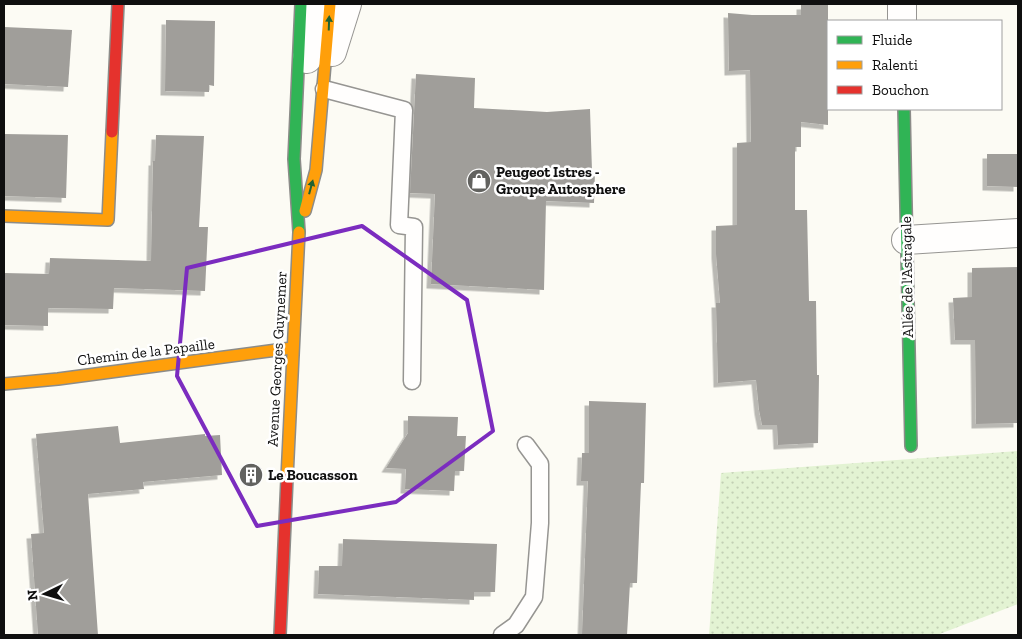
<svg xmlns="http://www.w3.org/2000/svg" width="1022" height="639" font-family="'Zilla Slab',serif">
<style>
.park{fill:url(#park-dots)}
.building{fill:#a09e9a;filter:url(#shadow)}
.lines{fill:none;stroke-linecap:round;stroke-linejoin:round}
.lane-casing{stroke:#969592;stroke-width:19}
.street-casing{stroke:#969592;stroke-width:30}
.fast-casing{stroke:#8c8c89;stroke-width:14}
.slow-casing{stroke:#8c8c89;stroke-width:14}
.jam-casing{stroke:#8c8c89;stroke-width:14}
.lane{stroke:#fffefd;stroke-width:16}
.street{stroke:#fffefd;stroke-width:28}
.fast{stroke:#30b455;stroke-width:11}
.slow{stroke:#ff9f0a;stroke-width:11}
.jam{stroke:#e5322d;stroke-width:11}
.oneway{fill:#206232}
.marked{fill:none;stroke:#7b2cbf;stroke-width:4;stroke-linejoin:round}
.labels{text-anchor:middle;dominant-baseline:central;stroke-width:5;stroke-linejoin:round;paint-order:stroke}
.poi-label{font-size:15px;font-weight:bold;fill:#0f0f0f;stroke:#fff;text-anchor:start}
.street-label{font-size:15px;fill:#0f0f0f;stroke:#fff}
</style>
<defs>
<pattern id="park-dots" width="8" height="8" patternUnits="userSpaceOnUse" patternTransform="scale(1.25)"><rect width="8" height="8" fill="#e3f3d3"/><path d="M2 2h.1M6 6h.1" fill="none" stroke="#c2cfb4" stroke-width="1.8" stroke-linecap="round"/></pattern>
<filter id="shadow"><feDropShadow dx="-4.5" dy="4.5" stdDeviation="0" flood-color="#0004"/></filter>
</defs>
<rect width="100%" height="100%" fill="#fcfbf4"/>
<!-- park -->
<path class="park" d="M1018,451V604L937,635H709L721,473Z"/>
<!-- building -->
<g class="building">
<path d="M828,4V125L801,122V147H795V210H807L809,301H816L817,375H819L818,443L778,445L777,425H762L759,410L756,380L718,383L716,303H720L716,254V226L737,225V143L751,142L750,70L729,71L728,13L752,15H801V5Z"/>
<path d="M166,20L215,21L214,86L209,85V92L165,91Z"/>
<path d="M4,27L72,30L68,87L4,84Z"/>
<path d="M416,74L475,78L474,108L547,112L590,109L592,171H595L594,203L546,201L544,290L431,284L435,194L410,193Z"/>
<path d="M4,134L68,135L66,198L4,196Z"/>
<path d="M156,135L204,136L199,227H208L205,291L114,288L113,309L48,308V326L4,325V273L49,274L50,258L151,261L153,161H155Z"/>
<path d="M987,154H1018V187L987,186Z"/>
<path d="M1018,267V423L976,424L975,340H955L953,298L972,297V268Z"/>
<path d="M589,401L646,403L644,483H641L637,583H630L627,635H582L588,481H581L582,453H589Z"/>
<path d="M408,416L458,417L457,436H466L465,453L464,471H455L454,491L405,489L406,469L386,468L408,433Z"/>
<path d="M118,426L120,443L205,434V436L220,435L222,475L143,482L144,489L88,494L98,635H38L31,534L44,533L36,434Z"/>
<path d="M343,539L497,544L495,592H474V600L318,594L319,566H342Z"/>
</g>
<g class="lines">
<!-- lane casing -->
<g class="lane-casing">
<g id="lane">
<path d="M324,89L404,110L399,225L414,227L412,381"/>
<path d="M502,635L516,625L534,597L540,523V464L526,445"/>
</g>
</g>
<!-- street casing -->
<g class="street-casing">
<g id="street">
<path d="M902,4V21"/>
<path d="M332,52L347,4"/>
<path d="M307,59L317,4"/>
<path d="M906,240L1018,233"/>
</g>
</g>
<!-- fast casing -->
<g class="fast-casing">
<g id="fast">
<path d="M904,109L911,446"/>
<path d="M299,232L294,159L301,4"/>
</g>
</g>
<!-- slow casing -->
<g class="slow-casing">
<g id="slow">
<path d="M305,211L316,170L330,4"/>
<path d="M4,216L108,220L112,132"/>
<path d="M4,384L58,379L292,348"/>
<path d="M287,478L299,232"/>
</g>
</g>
<!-- jam casing -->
<g class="jam-casing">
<g id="jam">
<path d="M112,132L118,4"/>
<path d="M280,635L287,478"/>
</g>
</g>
<!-- lane -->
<use href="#lane" class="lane"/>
<!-- street -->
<use href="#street" class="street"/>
<!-- fast -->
<use href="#fast" class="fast"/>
<!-- slow -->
<use href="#slow" class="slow"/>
<!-- jam -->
<use href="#jam" class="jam"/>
</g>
<!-- one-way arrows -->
<defs><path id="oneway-solid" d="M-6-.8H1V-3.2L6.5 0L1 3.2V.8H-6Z" transform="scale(1.25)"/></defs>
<g class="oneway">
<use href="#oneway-solid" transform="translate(329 23) rotate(-88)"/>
<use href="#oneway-solid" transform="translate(311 187) rotate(-75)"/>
</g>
<!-- marked area -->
<path class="marked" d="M362,226L467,300L493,431L396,502L257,526L177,376L187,268Z"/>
<!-- icons -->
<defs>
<g id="shop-disc" transform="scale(1.25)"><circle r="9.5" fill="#62625f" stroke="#fff"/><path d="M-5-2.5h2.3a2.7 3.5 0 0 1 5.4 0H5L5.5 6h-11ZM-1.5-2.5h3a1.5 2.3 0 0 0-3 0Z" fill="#fff"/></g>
<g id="building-disc" transform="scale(1.25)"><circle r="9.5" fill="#62625f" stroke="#fff"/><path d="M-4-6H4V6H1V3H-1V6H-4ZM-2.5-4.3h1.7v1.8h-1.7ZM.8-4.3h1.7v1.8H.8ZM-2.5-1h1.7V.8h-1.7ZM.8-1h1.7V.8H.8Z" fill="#fff"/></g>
</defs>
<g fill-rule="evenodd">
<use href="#shop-disc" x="479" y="181"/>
<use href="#building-disc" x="251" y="475"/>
</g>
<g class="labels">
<!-- poi labels -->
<g class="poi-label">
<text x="496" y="172">Peugeot Istres -<tspan x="496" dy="17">Groupe Autosphere</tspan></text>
<text x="268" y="475">Le Boucasson</text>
</g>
<!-- street labels -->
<g class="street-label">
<text transform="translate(907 277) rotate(-91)">Allée de l'Astragale</text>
<text transform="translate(146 352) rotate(-7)">Chemin de la Papaille</text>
<text transform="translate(277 359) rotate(-87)">Avenue Georges Guynemer</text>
</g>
</g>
<!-- border -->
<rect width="1022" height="639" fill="none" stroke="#0f0f0f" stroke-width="10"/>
<!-- legend -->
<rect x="827" y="20" width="175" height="90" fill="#ffffff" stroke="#9f9f9f"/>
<rect x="837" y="36" width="25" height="8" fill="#30b455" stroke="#9f9f9f"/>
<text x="872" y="45" font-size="15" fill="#0f0f0f">Fluide</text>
<rect x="837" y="61" width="25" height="8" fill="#ff9f0a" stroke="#9f9f9f"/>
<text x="872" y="70" font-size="15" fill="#0f0f0f">Ralenti</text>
<rect x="837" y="86" width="25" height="8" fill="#e5322d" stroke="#9f9f9f"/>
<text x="872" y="95" font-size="15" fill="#0f0f0f">Bouchon</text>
<!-- north arrow -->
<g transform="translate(45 594) rotate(265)" stroke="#ffffff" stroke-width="4" paint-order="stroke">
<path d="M0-4L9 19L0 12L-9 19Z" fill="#0f0f0f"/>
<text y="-8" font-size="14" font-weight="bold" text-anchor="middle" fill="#0f0f0f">N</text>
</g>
</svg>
